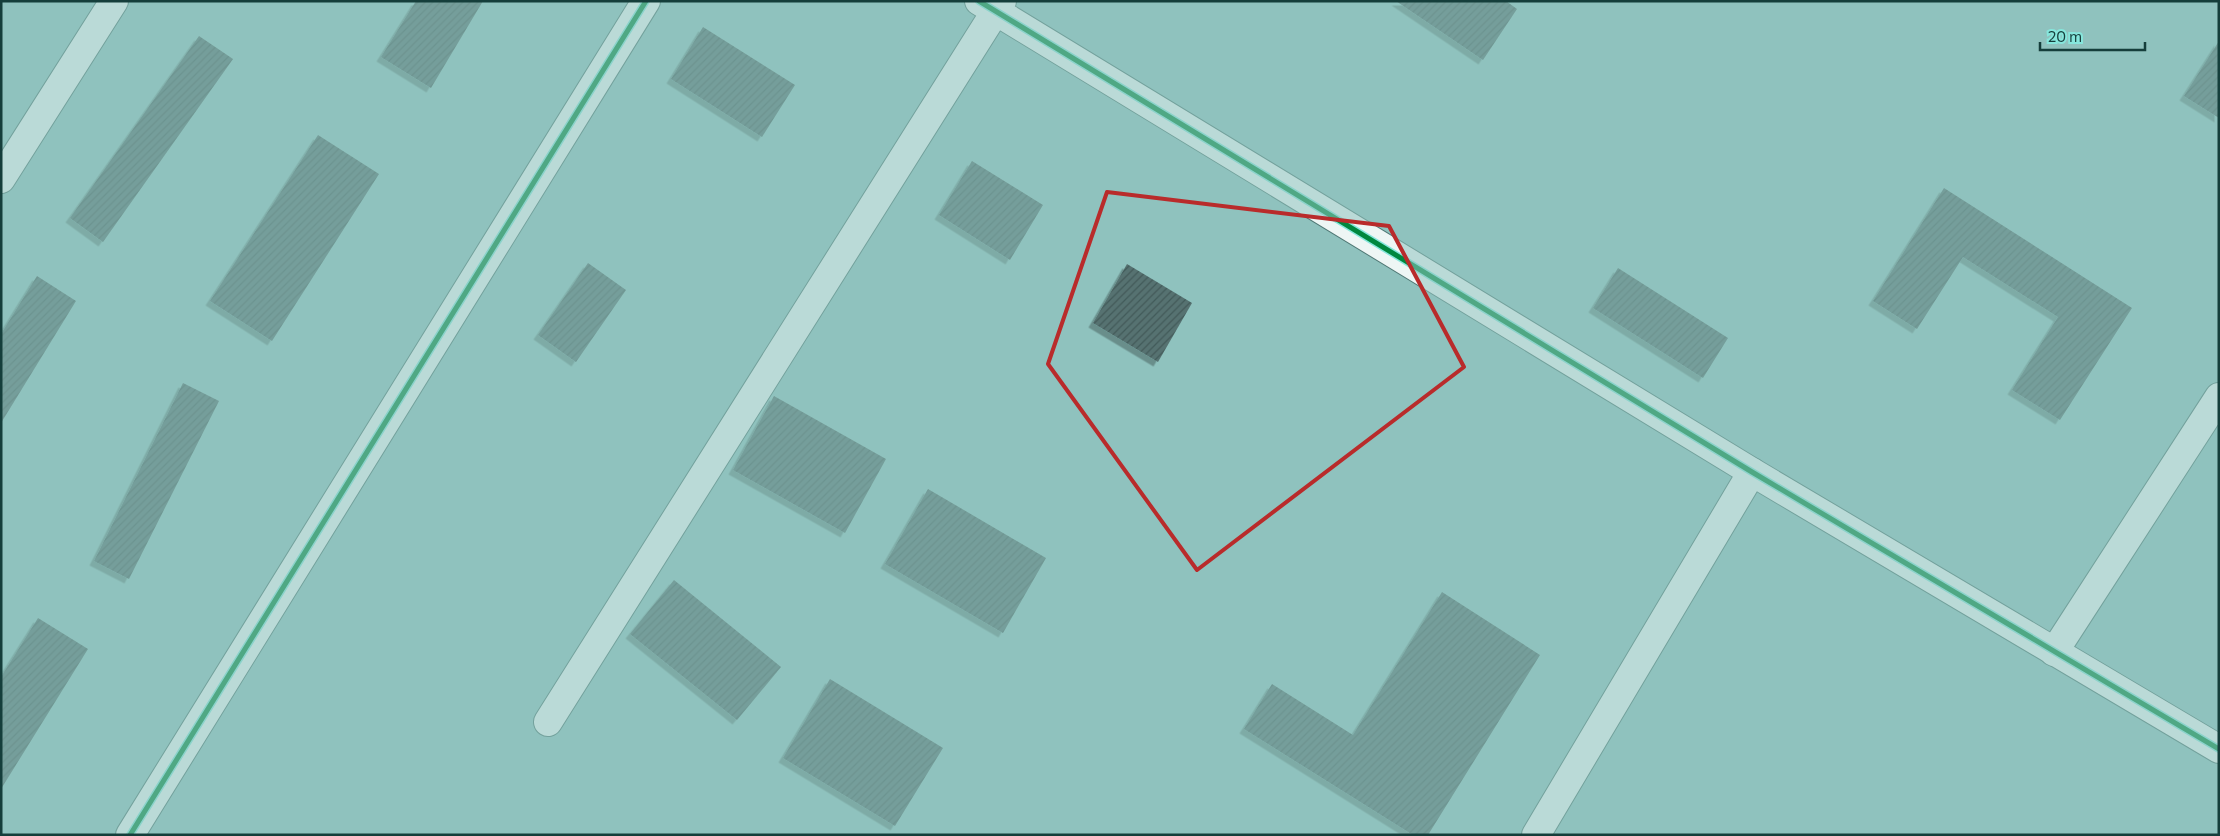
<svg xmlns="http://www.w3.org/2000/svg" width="2220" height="836" font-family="Commissioner,sans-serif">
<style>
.building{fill:url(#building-hatch);filter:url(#shadow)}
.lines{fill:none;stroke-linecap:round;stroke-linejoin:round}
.minor-casing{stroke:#507875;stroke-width:30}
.minor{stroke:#eef6f5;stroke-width:28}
.cycleway-casing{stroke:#86e6dc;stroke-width:8}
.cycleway{stroke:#00873e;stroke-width:5}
.marked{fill:none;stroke:#b92b2b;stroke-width:4;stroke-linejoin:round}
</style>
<defs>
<pattern id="building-hatch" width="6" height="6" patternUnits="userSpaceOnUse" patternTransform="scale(1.25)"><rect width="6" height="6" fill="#567271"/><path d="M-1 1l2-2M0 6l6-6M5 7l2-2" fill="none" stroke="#425a59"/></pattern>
<filter id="shadow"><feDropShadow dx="-4.5" dy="4.5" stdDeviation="0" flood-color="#0004"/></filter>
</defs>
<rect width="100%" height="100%" fill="#8fc2be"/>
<!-- building -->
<g class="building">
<path d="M416,1H483L431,88L381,57Z"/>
<path d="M1396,1H1506L1517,9L1483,60Z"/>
<path d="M703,27L795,85L762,137L671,79Z"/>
<path d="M199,36L233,59L103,242L70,218Z"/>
<path d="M2219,41V118L2184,96Z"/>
<path d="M318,135L379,174L272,341L210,301Z"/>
<path d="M972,161L1043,205L1010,260L939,215Z"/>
<path d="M1944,188L2132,308L2060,420L2012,390L2058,317L1963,257L1917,329L1873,301Z"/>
<path d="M588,263L626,290L576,362L538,335Z"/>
<path d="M1127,264L1192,303L1158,362L1093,323Z"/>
<path d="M1618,268L1728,338L1703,378L1593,308Z"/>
<path d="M37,276L76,301L1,423V334Z"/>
<path d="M183,383L219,401L129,579L94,561Z"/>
<path d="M774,396L886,459L845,533L733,470Z"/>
<path d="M928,489L1046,558L1003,633L885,564Z"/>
<path d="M674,580L781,667L737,720L630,634Z"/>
<path d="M1442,592L1540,655L1428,835H1413L1244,729L1272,684L1353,735Z"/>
<path d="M38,618L88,649L1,789V677Z"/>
<path d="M830,679L943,748L895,826L783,758Z"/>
</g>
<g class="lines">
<!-- minor casing -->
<g class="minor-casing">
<g id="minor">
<path d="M979,1L1752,472L2219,749"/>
<path d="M1,179L114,1"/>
<path d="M2054,652L2219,397"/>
<path d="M548,722L1002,1"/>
<path d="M130,835L646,1"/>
<path d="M1536,835L1752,472"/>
</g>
</g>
<!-- minor -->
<use href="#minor" class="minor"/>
<!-- cycleway casing -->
<g class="cycleway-casing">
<g id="cycleway">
<path d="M979,1L1752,472L2219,749"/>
<path d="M130,835L646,1"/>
</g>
</g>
<!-- cycleway -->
<use href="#cycleway" class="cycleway"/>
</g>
<!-- marked area -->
<path d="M0 0H2220V836H0ZM1107,192L1389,226L1464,367L1197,570L1048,364Z" fill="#8fc2be" fill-opacity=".55" fill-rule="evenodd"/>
<path class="marked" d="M1107,192L1389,226L1464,367L1197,570L1048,364Z"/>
<!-- border -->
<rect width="2220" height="836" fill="none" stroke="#153e3b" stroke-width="5"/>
<!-- scale -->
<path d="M2040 42v8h105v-8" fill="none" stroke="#153e3b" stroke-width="2.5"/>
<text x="2048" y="42" font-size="15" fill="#153e3b" stroke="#86e6dc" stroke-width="4" paint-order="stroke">20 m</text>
</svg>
